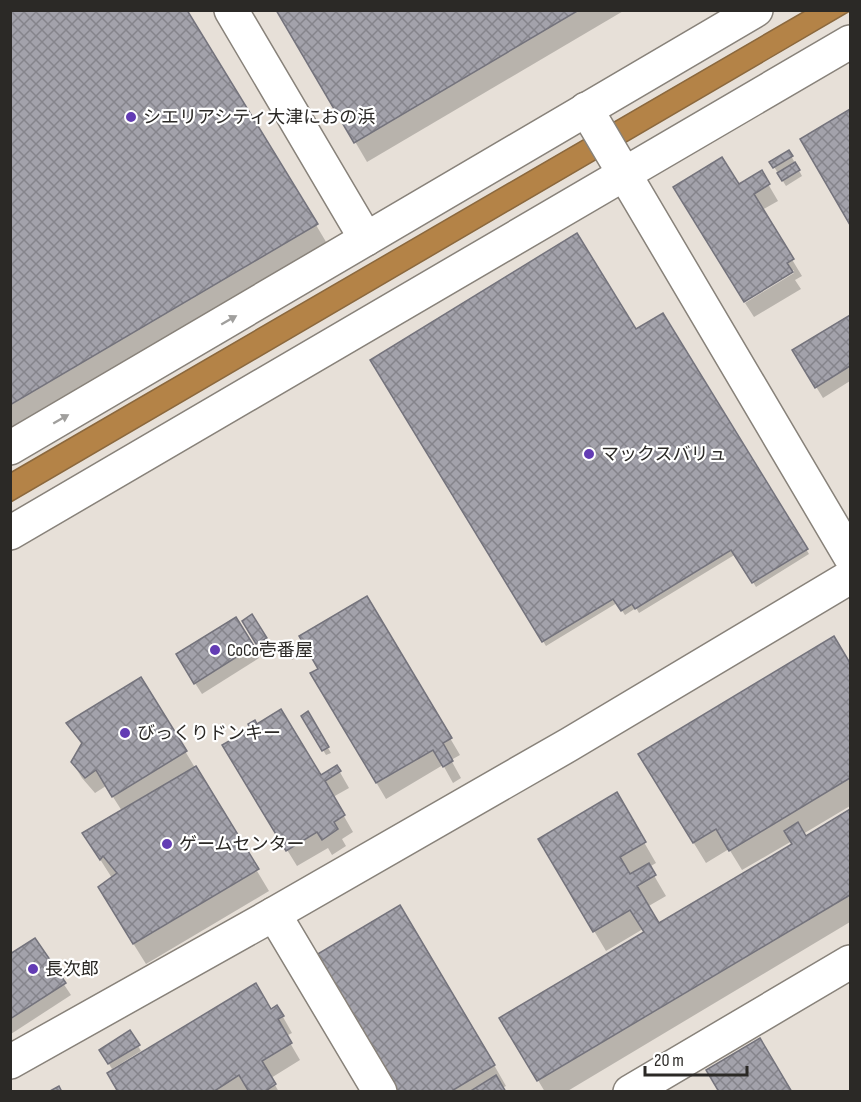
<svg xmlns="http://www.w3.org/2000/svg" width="861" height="1102" font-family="'Sofia Sans Condensed','Noto Sans JP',sans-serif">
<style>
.water{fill:#b48347;stroke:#8b683d;stroke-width:1.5}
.shadow{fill:#0003}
.building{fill:url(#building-cross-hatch);stroke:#74737c;stroke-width:1.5}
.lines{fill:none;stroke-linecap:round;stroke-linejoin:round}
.minor-casing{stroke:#88827a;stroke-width:36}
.tertiary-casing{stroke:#88827a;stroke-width:36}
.minor{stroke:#fff;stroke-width:33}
.tertiary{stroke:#fff;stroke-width:33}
.oneway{fill:#a09f9d}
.poi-dot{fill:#633cb4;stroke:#fff;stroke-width:2}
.labels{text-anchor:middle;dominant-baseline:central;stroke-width:4.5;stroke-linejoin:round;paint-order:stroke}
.poi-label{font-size:18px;fill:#2b2926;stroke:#fff;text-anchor:start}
</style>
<defs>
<pattern id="building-cross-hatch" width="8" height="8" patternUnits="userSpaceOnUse" patternTransform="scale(1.5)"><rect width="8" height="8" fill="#a3a2ab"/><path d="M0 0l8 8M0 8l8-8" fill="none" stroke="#85848b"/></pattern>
</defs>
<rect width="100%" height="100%" fill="#e7e0d8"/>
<!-- water -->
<path class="water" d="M805,11H850L11,502L10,473Z"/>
<!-- shadow -->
<g class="shadow">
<path d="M10,10L316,225L335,257L10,448Z"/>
<path d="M278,10H625L367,162Z"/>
<path d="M850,111V222L802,140Z"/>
<path d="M789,152L802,176L786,186L771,162Z"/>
<path d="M761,172L778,201L762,210L802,276L795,280L801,289L754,317L745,303L794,273V270L744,300L738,186Z"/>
<path d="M663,315L809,554L756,587L736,554L639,613L636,608L625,615L617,603L546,646L372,360L635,331Z"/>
<path d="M850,316V381L823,398L794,351Z"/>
<path d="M367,598L460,755L451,760L461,778L453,783L443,765L386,799L312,674L319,669Z"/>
<path d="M252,616L268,644L260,648L244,621Z"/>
<path d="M236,619L259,658L202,694L184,666Z"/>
<path d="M834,638L850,666V806L803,834L805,838L850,811V922L566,1092H545L501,1018L646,933L643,929L606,951L540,840L616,794L656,863L649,867L666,896L647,907L658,925L794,845L792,841L742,870L729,849L706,863L652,775Z"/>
<path d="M286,643L295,658L292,660L283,645Z"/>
<path d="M307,713L331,753L326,755L303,716Z"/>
<path d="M68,723L185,751L269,891L146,964L111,908L112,878L96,853L122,811L106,786L95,793L82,778L72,762L82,745Z"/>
<path d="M233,762L320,777L337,767L349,788L333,797L353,832L342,839L346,846L332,855L328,848L297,866Z"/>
<path d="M34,940L71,995L11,1034L10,956Z"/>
<path d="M270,1011L283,1017L292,1033L286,1036L300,1060L271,1078L279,1092H120Z"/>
<path d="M130,1033L141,1051L112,1069L101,1050Z"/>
<path d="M494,1065L506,1086L502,1088L504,1092H399Z"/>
</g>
<!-- building -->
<g class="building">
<path d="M10,10H187L318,224L10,405Z"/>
<path d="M276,10H579L354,143Z"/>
<path d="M850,109V225L800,139Z"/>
<path d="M789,150L793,156L773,168L769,162Z"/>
<path d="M722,157L739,184L762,170L770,184L754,194L794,259L787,263L793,272L744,302L673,187Z"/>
<path d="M795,162L800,170L782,181L777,173Z"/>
<path d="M577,233L636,329L663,313L808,549L752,583L731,550L635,609L632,604L621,611L613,599L542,642L370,360Z"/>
<path d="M850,315V366L815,388L792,350Z"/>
<path d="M367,596L452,738L443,743L453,761L443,767L433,750L376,783L310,673L318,669L299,636Z"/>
<path d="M252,614L267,638L256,644L242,621Z"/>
<path d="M236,617L254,646L194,684L176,654Z"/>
<path d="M834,636L850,663V778L729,851L716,829L693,843L638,754Z"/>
<path d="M287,641L293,652L288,656L281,645Z"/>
<path d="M141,677L187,751L112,797L96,770L85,778L71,762L82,743L66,723Z"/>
<path d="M281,709L321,775L337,765L341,771L325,781L345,815L334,822L338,829L322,840L317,832L286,851L222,745L250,729L248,724L255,720L257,724Z"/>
<path d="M308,711L329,747L322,751L301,716Z"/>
<path d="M196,766L259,869L133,944L98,887L117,873L103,856L100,860L82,833Z"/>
<path d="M617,792L646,842L620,857L630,874L649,863L656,875L637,886L659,923L792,844L784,831L798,822L806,836L850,809V895L537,1081L499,1018L644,932L630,910L593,932L538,839Z"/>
<path d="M400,905L495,1065L450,1092H397L316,955Z"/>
<path d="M35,938L66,983L10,1019V954Z"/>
<path d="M256,983L271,1009L277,1005L284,1016L278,1019L292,1043L262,1061L276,1084L264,1092H249L239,1075L213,1092H118L107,1073Z"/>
<path d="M130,1030L140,1045L108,1064L99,1050Z"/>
<path d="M760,1038L792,1092H719L706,1070Z"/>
<path d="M496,1075L506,1092H469Z"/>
<path d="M59,1086L62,1092H51L50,1091Z"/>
</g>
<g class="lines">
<!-- minor casing -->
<g class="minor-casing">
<g id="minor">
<path d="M231,10L366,239"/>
<path d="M274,914L380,1092"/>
<path d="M630,1092L850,962"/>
</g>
</g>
<!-- tertiary casing -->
<g class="tertiary-casing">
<g id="tertiary">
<path d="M586,109L850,556"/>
<path d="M10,448L756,10"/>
<path d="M10,533L850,42"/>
<path d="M10,1062L274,914L570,744L850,577"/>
</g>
</g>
<!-- minor -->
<use href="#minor" class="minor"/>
<!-- tertiary -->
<use href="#tertiary" class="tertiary"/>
</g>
<!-- one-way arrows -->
<defs><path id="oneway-solid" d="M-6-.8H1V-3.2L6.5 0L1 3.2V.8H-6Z" transform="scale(1.5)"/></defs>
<g class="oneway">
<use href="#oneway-solid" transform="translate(229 320) rotate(-30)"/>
<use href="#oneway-solid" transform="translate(61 419) rotate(-30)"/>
</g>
<!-- markers -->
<g class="poi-dot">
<circle cx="131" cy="117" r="6"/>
<circle cx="589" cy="454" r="6"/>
<circle cx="215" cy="650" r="6"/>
<circle cx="125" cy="733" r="6"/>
<circle cx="167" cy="844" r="6"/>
<circle cx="33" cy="969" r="6"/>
</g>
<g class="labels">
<!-- poi labels -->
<g class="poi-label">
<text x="143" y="117">シエリアシティ大津におの浜</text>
<text x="601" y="454">マックスバリュ</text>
<text x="227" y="650">CoCo壱番屋</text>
<text x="137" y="733">びっくりドンキー</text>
<text x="179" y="844">ゲームセンター</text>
<text x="45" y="969">長次郎</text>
</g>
</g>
<!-- border -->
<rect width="861" height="1102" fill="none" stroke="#2b2926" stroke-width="24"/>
<!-- scale -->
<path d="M645 1066v9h102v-9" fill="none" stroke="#2b2926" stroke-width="3"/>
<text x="654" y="1066" font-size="18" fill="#2b2926" stroke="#ffffff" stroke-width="4.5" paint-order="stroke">20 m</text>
</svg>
